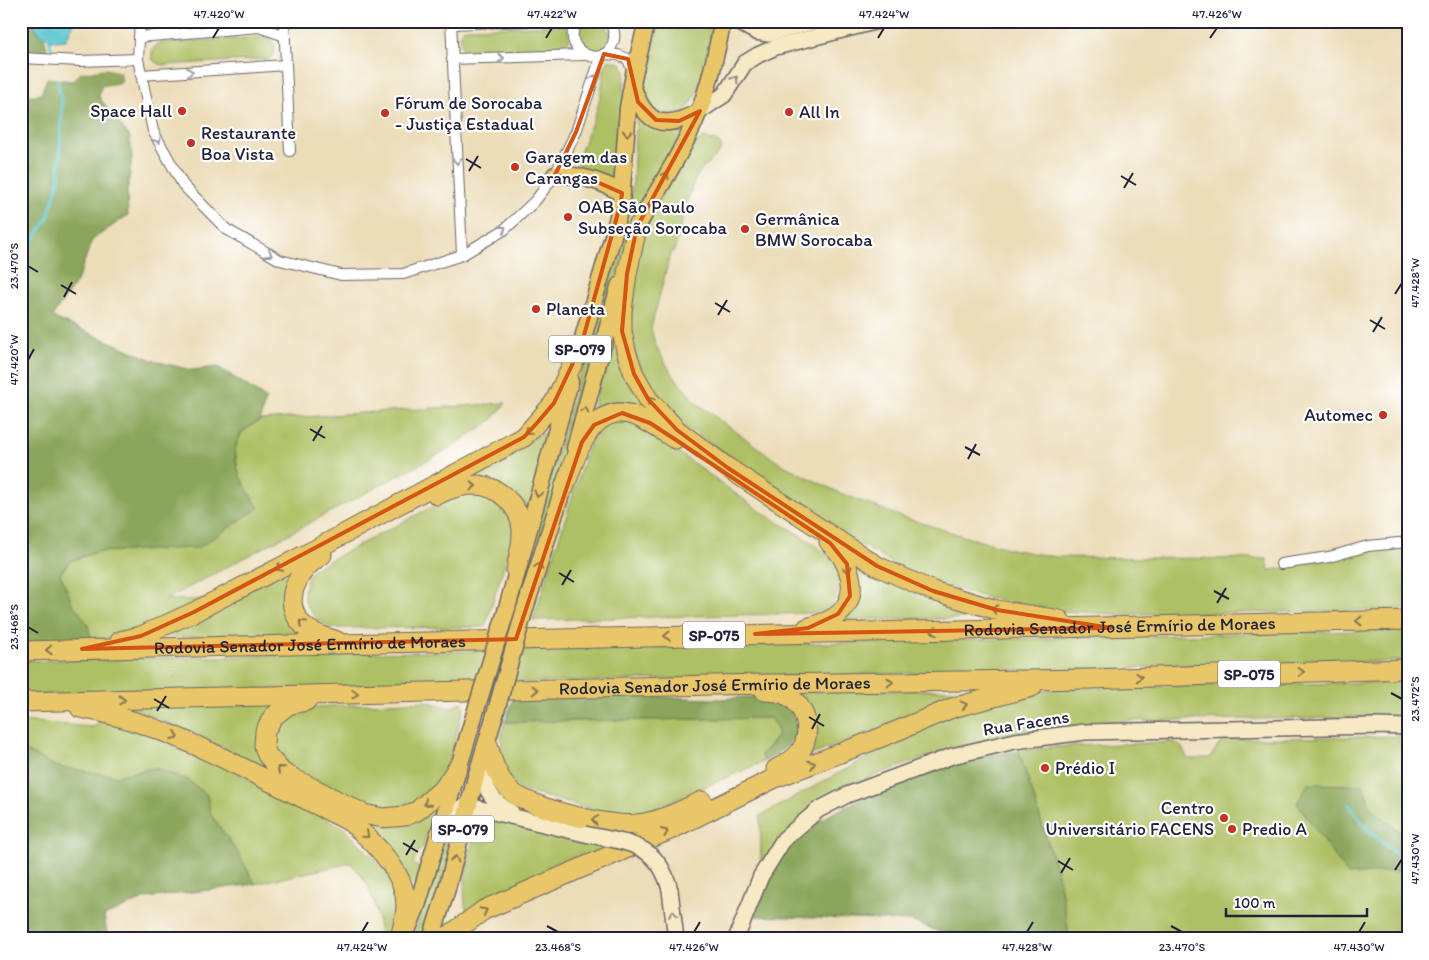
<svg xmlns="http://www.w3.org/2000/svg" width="1429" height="960" font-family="Itim,sans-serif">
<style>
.green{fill:#adc064;stroke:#687150}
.forest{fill:#8aa65a;stroke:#56644a}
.water{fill:#5bc8d1;stroke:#3e7586}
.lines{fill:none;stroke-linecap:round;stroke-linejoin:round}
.stream{stroke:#5bc8d1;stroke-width:3}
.minor-casing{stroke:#696367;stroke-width:12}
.secondary-casing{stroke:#696367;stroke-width:18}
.primary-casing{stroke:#696367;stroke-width:19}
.motorway-casing{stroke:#696367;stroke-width:21}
.minor{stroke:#fff;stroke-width:10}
.secondary{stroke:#f6e9c3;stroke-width:15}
.primary{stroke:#e9c769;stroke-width:16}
.motorway{stroke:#e9c769;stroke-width:19}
.secondary-bridge-casing{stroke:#696367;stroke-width:18;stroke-linecap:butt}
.primary-bridge-casing{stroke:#696367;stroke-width:19;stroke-linecap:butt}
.secondary-bridge{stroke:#f6e9c3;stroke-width:15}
.primary-bridge{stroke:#e9c769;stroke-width:16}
.oneway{stroke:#9c9ca7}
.oneway2{stroke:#978f86}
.oneway3{stroke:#867452}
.marked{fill:none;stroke:#d45411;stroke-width:4;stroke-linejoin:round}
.ticks{fill:none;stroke:#22223b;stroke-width:2}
.poi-dot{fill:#c8321e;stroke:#fff;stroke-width:2}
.labels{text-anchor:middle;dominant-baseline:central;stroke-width:4.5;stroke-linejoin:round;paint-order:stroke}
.shield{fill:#fff;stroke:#646476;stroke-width:1}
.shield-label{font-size:16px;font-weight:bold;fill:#22223b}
.poi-label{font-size:18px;fill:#22223b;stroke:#fff;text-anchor:start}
.street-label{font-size:18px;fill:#22223b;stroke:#fff}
.neatline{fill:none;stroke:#22223b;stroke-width:2}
.ticks-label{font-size:12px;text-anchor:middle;fill:#22223b}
</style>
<rect width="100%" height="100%" fill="#fff"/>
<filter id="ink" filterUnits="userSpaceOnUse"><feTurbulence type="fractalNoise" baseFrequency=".02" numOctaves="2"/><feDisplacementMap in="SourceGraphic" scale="10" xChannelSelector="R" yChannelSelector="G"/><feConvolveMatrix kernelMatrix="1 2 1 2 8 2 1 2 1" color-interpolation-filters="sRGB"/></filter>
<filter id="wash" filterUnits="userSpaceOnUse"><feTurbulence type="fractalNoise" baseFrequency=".0096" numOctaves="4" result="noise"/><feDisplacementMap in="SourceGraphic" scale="20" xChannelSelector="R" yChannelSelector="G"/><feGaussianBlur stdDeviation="1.12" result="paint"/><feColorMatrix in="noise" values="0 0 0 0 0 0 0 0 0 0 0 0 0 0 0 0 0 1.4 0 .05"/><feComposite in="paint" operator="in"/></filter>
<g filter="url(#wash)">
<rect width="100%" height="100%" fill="#ecddb9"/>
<!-- green -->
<g class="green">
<circle cx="594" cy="36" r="16"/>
<path d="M661,21H714C715,38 699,102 685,110C674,116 661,114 651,109L641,87L644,69Z"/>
<path d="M564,25L568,29L569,40L562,47L469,53L463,49C460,42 459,37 463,29L468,28Z"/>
<path d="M269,37L272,40C275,47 276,53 270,59L163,65L157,63L152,59C151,51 153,48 159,43Z"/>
<path d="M609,60L621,63L625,71L619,173L617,178C605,177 585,173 578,163C582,139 597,118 601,93C603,82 602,69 609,60Z"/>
<path d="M639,113L667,129L683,128L681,134L640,203L631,227L525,599H514L626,215L633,182L636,116Z"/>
<path d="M703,138L718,142L722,147C717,159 706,163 699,173C688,189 680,231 674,251L671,252L651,328L655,344L670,371L695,402L779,463L840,493L899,516L973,539L1015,550L1055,557L1267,559L1269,570L1280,569L1368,550L1408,546V609L1245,613L1113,614L1060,611L987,598L930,581L897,566L845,535L680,423L654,398L630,343L627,306L644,228L656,205L697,142Z"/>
<path d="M616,321L664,424L638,414L588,427Z"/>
<path d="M506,403L493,419L450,448L165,600L210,599C172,615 133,637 92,641L87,623L72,603L60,574L70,561L97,552L172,549L258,508L239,477L235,448L242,432L260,420Z"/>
<path d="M627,421C675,447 718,482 763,513C783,526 826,546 836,567C842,578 839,598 830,606C827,609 820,611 816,613L533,620L589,444L607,423Z"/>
<path d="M553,428L528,524L510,494L440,488Z"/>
<path d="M469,490C497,500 514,506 512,540L485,627L331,628C306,613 295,596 313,569L449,498Z"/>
<path d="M840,546L1019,618L834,620L847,612Z"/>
<path d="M313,555L292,582L310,636L161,637V635Z"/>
<path d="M1408,630V661L21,695V661Z"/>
<path d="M1408,682V716L1326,718L1119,721L1027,731L933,755L873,776L815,807L761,862L760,816L949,713L1014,696L1059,688Z"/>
<path d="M986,689L800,759L798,692Z"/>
<path d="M426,701L450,708L462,702L464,707L446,770L433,788L415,801L399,808L362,806L283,762L276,749L273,736L277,726L293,711L313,707Z"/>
<path d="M279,703L262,729L286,780C233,754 181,723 124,707Z"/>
<path d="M103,718L184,746L341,826L366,850L386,871L394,895V923L391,939H380C378,911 372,882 350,863L255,884L240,856L211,815L207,795L155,768L116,776L83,772L58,767L21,749V721L93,727Z"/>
<path d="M770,718L778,729L777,737L761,755L765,761L639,815L598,811L520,790L507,775L501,761L502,732L505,722Z"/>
<path d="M1408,736V939H1070L1059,878L1019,751L1051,747L1173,742C1182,745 1184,750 1187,759L1210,758L1217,747L1225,739Z"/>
<path d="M439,800L423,847L417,853L413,863L420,869L416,885H410C399,859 385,835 361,819Z"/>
<path d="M484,815L609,849L467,912C458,886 473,845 478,819Z"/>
<path d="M446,832L456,833L424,939H413Z"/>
</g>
<!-- forest -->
<g class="forest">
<path d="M21,21H41L47,51L21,48Z"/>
<path d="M105,69L120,72L122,82L101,86L99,97L130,137L132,158L127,193L128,215L92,240L78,279L52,317L155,361L191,370L218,367L266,398L260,420C254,424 245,428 241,434C225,459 245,487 259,508L198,548L97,552L70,561L60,573L72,603L87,623L92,641L21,643V100L23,96L41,94L47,78L72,81L81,73Z"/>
<path d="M644,696C669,697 695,699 721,699C738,698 758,694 775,700C785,703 792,712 795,721C801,740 779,753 765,761L761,756L777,737L778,729L770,718L505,722L513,698Z"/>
<path d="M21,749L58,767L116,776L155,768L188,780L207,795L211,815L240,856L255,884L146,898L104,916L108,939H21Z"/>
<path d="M1019,751L1059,878L1070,939H959L911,921L755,916L768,880L781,856L802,835L822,819L852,803L905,780L962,759Z"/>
<path d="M1308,784L1363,785L1368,799L1369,806L1408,839V874L1396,871L1348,875L1297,803Z"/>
</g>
<!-- water -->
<path class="water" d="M34,21H75L66,40L55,41L38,33Z"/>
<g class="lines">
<!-- stream -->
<g class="stream">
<path d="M48,34L52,52"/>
<path d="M21,256L28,248L48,218L59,179L62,101L57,81"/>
<path d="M1349,805L1365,827L1408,864"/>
<path d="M21,840L24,857L21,864"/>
</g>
</g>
</g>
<g filter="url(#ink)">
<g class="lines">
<!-- minor casing -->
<g class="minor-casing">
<g id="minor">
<path d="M140,21L138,59L153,131L183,185L226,229L280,260L341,275L403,274L462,255L504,230L535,201L555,175L576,132L601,56"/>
<path d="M284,21L290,151"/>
<path d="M451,21L462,255"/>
<path d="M579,21C556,46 602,74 613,43C616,35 613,27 608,21"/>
<path d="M451,24L529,21"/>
<path d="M139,37L259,27L285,36"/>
<path d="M604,54L618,55L628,59L633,72"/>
<path d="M21,58L80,61L138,59"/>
<path d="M452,59L584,55"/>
<path d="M141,75L286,65"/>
<path d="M1281,564L1329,557L1368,546L1408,542"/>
</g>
</g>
<!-- secondary casing -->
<g class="secondary-casing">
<g id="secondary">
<path d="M736,21L756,32L768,34L816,21"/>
<path d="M700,111L724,95L745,63L758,55L776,47L878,21"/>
<path d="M485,762C480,785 491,801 511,812"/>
<path d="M445,814L448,811L469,806L585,834"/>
<path d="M670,890L676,939"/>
<path d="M736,939L761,876L784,839L818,810L847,795L952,756L1015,741L1085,732L1377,726L1408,727"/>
</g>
</g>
<!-- primary casing -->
<g class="primary-casing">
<g id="primary">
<path d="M632,85C645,124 663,132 700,111"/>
<path d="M555,175C578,174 601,181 622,193"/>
<path d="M633,238L637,227C658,189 683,152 699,111C711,82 716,51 723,21"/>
<path d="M577,358L615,229L621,202L628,108L634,74L647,21"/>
<path d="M575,448L619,286"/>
<path d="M507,608L570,382"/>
<path d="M524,612L567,476"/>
<path d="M407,931L418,903L472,723"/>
<path d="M431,939L446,892L476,777L494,718"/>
</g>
</g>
<!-- motorway casing -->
<g class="motorway-casing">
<g id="motorway">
<path d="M637,227L627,274L622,311V331L626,351L634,374L648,399L677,430L728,468L877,566L933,591L997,610L1060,620"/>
<path d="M564,488C576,458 590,399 636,416C650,422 662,431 675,439"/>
<path d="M437,495C448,489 462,485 475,485C498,485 520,506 522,529C523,543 518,557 516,571"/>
<path d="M322,555C299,568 280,601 302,624C310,633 325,637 337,641"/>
<path d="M807,628C818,625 831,621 839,614C862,592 849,560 829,542"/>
<path d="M120,641L141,636L194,612L316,549L524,437L554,403L581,346"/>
<path id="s1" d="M21,651L1408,620"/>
<path d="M765,691C770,691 776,692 781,693C806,701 815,734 798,754C792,761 784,765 776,769"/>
<path d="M306,701L288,705L273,717L265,731L264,746L267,755L283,773L364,814L383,818L405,816L417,811L444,788L458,767"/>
<path id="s2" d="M21,702L712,685L1090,679L1408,669"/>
<path d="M80,708C142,719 191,742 247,770C281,787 315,804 349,821C372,840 406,872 406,905C406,916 402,928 400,939"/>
<path d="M488,745C492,762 498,780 512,792C531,808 612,828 637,824C660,822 682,810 702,801"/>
<path d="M444,939L484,910L672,829L773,779L882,737L952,708L1032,687"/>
</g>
</g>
<!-- minor -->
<use href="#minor" class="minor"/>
<!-- secondary -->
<use href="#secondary" class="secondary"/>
<!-- primary -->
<use href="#primary" class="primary"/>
<!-- motorway -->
<use href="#motorway" class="motorway"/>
<!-- secondary-bridge casing -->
<g class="secondary-bridge-casing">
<path id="secondary-bridge" d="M585,834C626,843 658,842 670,890"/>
</g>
<!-- primary-bridge casing -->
<g class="primary-bridge-casing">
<g id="primary-bridge">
<path d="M494,718L524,612"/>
<path d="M472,723L507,608"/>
</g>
</g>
<!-- secondary-bridge -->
<use href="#secondary-bridge" class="secondary-bridge"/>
<!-- primary-bridge -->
<use href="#primary-bridge" class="primary-bridge"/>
</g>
<!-- one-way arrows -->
<defs><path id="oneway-chevron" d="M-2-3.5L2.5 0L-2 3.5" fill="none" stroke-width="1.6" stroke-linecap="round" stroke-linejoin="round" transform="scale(1.25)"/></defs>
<g class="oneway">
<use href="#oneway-chevron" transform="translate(501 58) rotate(-2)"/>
<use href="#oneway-chevron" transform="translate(190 72) rotate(-4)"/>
<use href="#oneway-chevron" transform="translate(594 78) rotate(-72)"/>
<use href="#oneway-chevron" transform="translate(158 140) rotate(61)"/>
<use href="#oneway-chevron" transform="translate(457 161) rotate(87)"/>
<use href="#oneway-chevron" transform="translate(503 229) rotate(-37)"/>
<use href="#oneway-chevron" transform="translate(269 254) rotate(30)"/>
</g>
<g class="oneway2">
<use href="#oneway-chevron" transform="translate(735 79) rotate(-57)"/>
<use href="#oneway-chevron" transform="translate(673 914) rotate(-97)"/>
</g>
<g class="oneway3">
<use href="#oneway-chevron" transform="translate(627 133) rotate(93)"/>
<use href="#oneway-chevron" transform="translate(666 175) rotate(-60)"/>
<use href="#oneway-chevron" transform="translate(650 400) rotate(-127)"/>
<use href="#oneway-chevron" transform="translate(585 410) rotate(-75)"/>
<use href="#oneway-chevron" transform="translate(528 432) rotate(136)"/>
<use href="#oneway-chevron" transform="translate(473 486)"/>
<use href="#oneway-chevron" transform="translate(538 494) rotate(106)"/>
<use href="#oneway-chevron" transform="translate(539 566) rotate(-72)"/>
<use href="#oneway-chevron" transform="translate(279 568) rotate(153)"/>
<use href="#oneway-chevron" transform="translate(848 570) rotate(74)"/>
<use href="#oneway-chevron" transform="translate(994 609) rotate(-166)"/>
<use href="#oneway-chevron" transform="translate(1359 621) rotate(179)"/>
<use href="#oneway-chevron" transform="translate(302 623) rotate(-136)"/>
<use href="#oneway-chevron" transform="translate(934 631) rotate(179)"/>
<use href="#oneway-chevron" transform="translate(667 636) rotate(179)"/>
<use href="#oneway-chevron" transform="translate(49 650) rotate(178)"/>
<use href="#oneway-chevron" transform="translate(1301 672) rotate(-2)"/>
<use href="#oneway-chevron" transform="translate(1139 677) rotate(-2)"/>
<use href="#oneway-chevron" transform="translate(890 682) rotate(-1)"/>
<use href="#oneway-chevron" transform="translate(535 690) rotate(-1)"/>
<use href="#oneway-chevron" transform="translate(355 694) rotate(-1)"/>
<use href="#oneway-chevron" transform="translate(122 700) rotate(-1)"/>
<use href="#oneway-chevron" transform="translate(964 705) rotate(-15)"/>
<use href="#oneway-chevron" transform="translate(175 736) rotate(22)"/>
<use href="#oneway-chevron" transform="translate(812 764) rotate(-21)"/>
<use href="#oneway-chevron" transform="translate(280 769) rotate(-139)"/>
<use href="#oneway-chevron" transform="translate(427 803) rotate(141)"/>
<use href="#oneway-chevron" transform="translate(595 820) rotate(-169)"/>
<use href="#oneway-chevron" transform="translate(665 832) rotate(-25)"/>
<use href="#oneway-chevron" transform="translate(366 835) rotate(40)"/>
<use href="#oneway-chevron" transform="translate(455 859) rotate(-75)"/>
<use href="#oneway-chevron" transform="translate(484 911) rotate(-28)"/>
</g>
</g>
<!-- marked area -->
<path class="marked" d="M604,54L628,59L638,102L656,120L679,121L700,111L637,227L627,274L622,331L634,374L648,399L677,430L728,468L877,566L933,591L997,610L1111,628L755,634L808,628L838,614L850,596L847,564L830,543L679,442L650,423L622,413L594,425L582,442L516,639L82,649L141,636L194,612L524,437L537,423L554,403L581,346L621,202L622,193L597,182L555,175L576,132Z"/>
<!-- ticks -->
<path class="ticks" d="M213,38L219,28M546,38L552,28M878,38L884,28M1210,38L1217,28M466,159L481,168M469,171L478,156M1121,176L1136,185M1124,188L1133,173M28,266L38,272M61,285L76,294M1395,294L1402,283M64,297L72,282M715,303L730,312M718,315L727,300M1370,320L1385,329M1373,332L1382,317M28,360L34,349M310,429L325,438M313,441L322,426M965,447L980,455M968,459L976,444M559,573L574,582M562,585L571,570M1214,591L1229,599M1217,603L1226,588M28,627L38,633M1391,693L1402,699M154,699L169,708M157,711L166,696M809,717L824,726M812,729L820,714M403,843L418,852M406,855L415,840M1058,861L1073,870M1395,870L1402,859M1061,873L1070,858M547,926L558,932M1171,926L1182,932M362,932L368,922M694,932L700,922M1027,932L1033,922M1359,932L1365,922"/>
<!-- markers -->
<g class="poi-dot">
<circle cx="182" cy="111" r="5"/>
<circle cx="789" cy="112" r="5"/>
<circle cx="385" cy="113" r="5"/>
<circle cx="191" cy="143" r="5"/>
<circle cx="515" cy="167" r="5"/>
<circle cx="568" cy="217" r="5"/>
<circle cx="745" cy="229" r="5"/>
<circle cx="536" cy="309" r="5"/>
<circle cx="1383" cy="415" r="5"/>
<circle cx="1045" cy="768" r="5"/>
<circle cx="1224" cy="818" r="5"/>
<circle cx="1232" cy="829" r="5"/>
</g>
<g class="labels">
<!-- shield labels -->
<g class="shield">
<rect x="549" y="335.5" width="62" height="27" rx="4"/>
<rect x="683" y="621.5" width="62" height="27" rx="4"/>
<rect x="1218" y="660.5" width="62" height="27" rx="4"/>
<rect x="432" y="815.5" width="62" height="27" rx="4"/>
</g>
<g class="shield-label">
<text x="580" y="349">SP-079</text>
<text x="714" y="635">SP-075</text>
<text x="1249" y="674">SP-075</text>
<text x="463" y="829">SP-079</text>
</g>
<!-- poi labels -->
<g class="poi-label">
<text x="395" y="103">Fórum de Sorocaba<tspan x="395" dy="21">- Justiça Estadual</tspan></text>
<text x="172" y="111" text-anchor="end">Space Hall</text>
<text x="799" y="112">All In</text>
<text x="201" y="133">Restaurante<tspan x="201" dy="21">Boa Vista</tspan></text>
<text x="525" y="157">Garagem das<tspan x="525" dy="21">Carangas</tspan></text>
<text x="578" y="207">OAB São Paulo<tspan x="578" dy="21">Subseção Sorocaba</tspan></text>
<text x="755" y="219">Germânica<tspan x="755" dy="21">BMW Sorocaba</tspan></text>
<text x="546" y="309">Planeta</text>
<text x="1373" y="415" text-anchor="end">Automec</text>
<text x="1055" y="768">Prédio I</text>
<text x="1214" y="808" text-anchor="end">Centro<tspan x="1214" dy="21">Universitário FACENS</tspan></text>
<text x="1242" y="829">Predio A</text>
</g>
<!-- street labels -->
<g class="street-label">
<text stroke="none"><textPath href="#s1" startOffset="1099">Rodovia Senador José Ermírio de Moraes</textPath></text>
<text stroke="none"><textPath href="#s1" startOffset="289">Rodovia Senador José Ermírio de Moraes</textPath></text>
<text stroke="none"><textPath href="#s2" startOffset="694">Rodovia Senador José Ermírio de Moraes</textPath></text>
<text transform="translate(1026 723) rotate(-9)">Rua Facens</text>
</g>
</g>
<!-- margin -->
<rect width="1429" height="960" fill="none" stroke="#fff" stroke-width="55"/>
<!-- scale -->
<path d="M1226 908v8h141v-8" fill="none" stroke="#22223b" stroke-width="2.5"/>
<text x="1234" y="908" font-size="15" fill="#22223b" stroke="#ffffff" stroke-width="4" paint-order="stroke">100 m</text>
<rect x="28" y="28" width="1374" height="904" class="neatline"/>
<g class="ticks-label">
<text x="219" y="18">47.420°W</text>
<text x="552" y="18">47.422°W</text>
<text x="884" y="18">47.424°W</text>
<text x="1217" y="18">47.426°W</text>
<text transform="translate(14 266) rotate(-90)" y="4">23.470°S</text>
<text transform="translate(1415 283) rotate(-90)" y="4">47.428°W</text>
<text transform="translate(14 360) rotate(-90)" y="4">47.420°W</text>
<text transform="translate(14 627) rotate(-90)" y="4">23.468°S</text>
<text transform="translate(1415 699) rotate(-90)" y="4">23.472°S</text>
<text transform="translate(1415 859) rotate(-90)" y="4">47.430°W</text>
<text x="362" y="951">47.424°W</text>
<text x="558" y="951">23.468°S</text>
<text x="694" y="951">47.426°W</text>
<text x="1027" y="951">47.428°W</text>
<text x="1182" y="951">23.470°S</text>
<text x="1359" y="951">47.430°W</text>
</g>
</svg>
